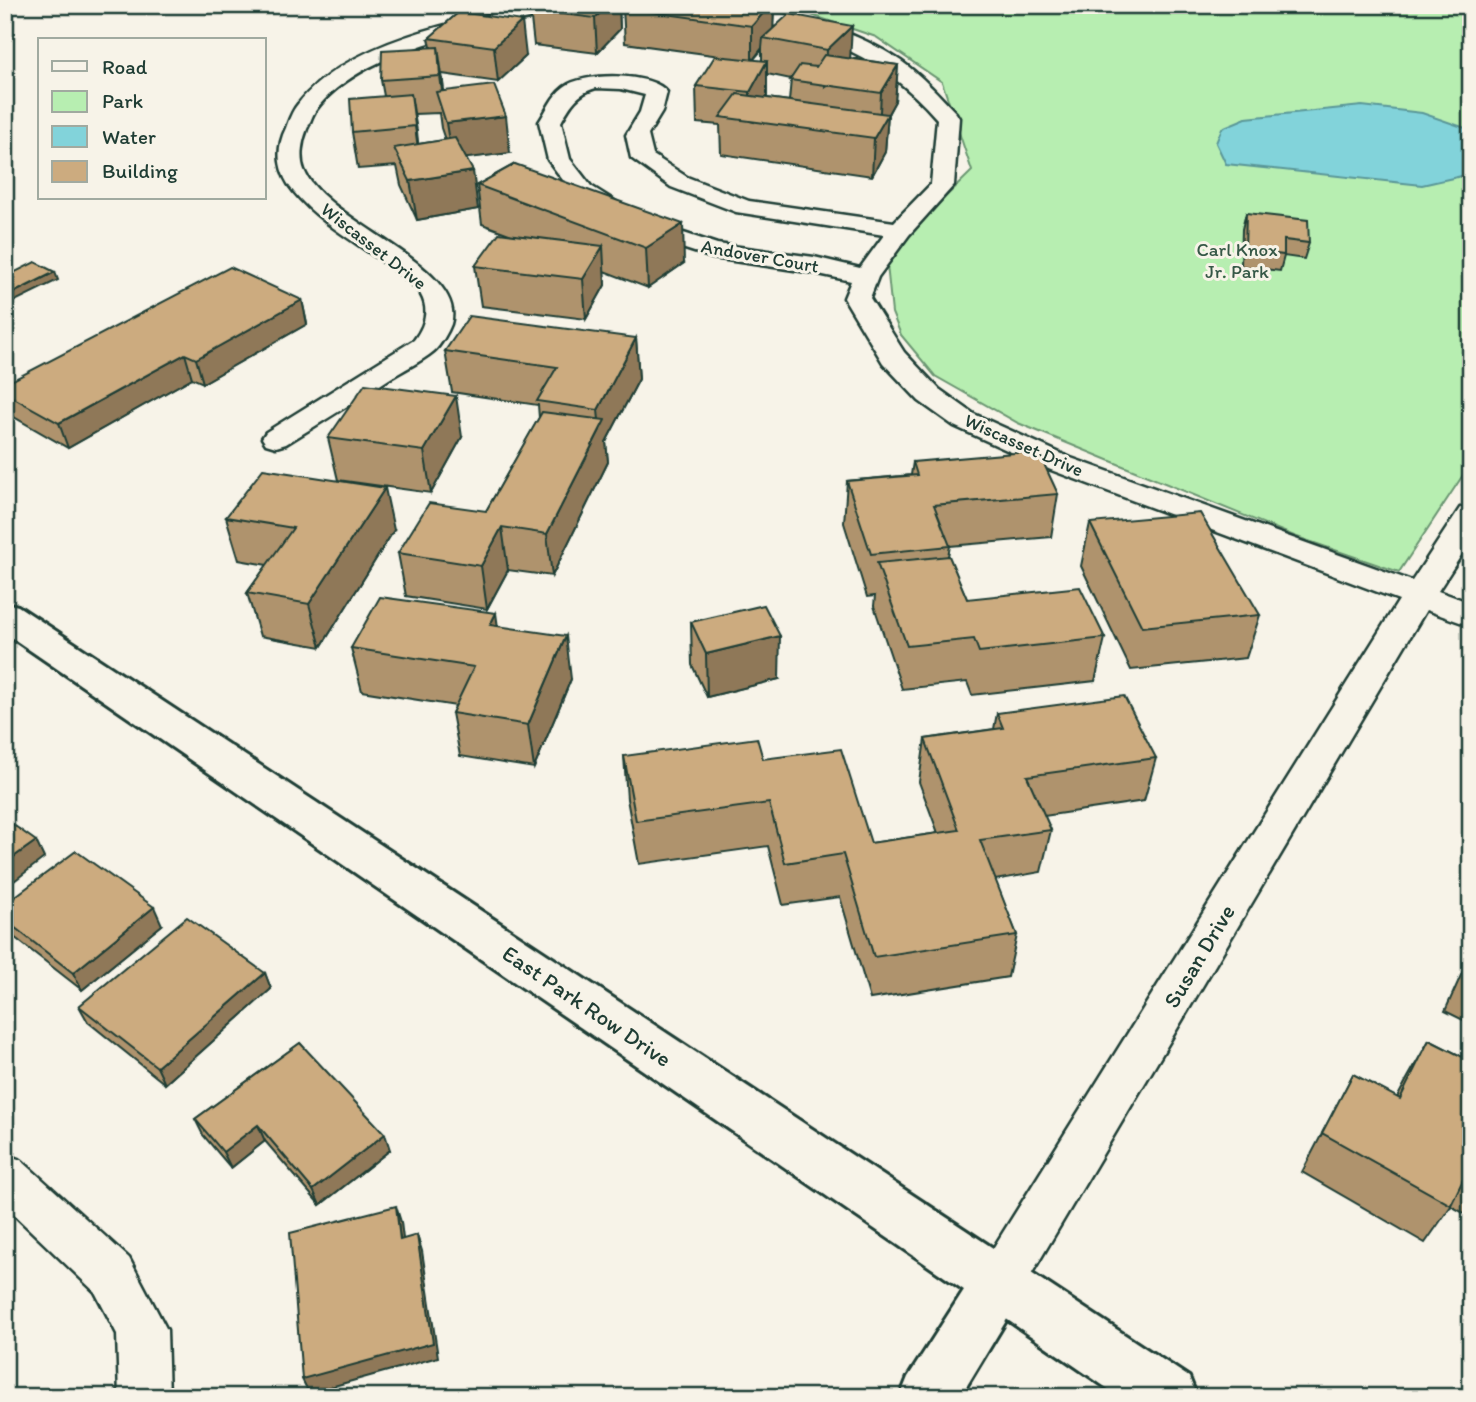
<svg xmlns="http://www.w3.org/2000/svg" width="1476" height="1402" font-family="Itim,sans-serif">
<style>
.green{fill:#b7eeb1;stroke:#6b9672;stroke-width:2}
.water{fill:#82d3da;stroke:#5a9798;stroke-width:2}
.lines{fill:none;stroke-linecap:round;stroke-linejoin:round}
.minor-casing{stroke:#1f3d34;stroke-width:5}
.tertiary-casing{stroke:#1f3d34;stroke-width:6}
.secondary-casing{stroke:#1f3d34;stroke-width:6}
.minor{fill:#f7f3e8;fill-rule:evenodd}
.tertiary{fill:#f7f3e8;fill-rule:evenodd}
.secondary{fill:#f7f3e8;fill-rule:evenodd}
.wall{fill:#af936d;stroke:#1f3d34;stroke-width:2;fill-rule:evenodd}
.shaded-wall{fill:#8f7859;stroke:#1f3d34;stroke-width:2}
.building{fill:#ccab7f;stroke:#1f3d34;stroke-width:2}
.labels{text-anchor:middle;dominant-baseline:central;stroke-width:6;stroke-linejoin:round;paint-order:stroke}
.far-street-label{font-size:19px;fill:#1f3d34;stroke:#f7f3e8}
.far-park-label{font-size:19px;fill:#365847;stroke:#f7f3e8}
.street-label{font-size:23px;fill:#1f3d34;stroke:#f7f3e8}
</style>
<rect width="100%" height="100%" fill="#f7f3e8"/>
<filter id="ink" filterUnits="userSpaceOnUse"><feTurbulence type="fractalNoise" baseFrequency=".0143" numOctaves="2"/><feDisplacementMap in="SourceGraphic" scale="14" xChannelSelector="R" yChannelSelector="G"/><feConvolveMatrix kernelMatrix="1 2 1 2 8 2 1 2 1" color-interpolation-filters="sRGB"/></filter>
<g filter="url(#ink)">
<!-- green -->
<path class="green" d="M813,5H1471V463L1399,572L1294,536L1018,423L935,376L901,335L892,313L886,255L972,171L942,82L876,37L800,11Z"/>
<!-- water -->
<path class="water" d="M1362,106L1422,113L1471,130V171L1466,175L1422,185L1226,164L1216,143L1222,128L1246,118Z"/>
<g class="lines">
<!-- minor casing -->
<g class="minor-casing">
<g id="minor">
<path d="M540,5H587L578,11C505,22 362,46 316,110C312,115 310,123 307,129C302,141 299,158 304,170C324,221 468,266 451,324C448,332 440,346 434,351C421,362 403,370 389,379C355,401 321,423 286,444L276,447L266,444L262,438L266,432L414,340C424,327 430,311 421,295C417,287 406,279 398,273C364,246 322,226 294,192C278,173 275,150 286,128C289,120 292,111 298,104C348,40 464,19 540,5Z"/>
<path d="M680,5C756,5 836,18 901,61C922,76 939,95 956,113L959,118L954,185L909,235L878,277L870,298L904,352L939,389L974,414L1071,458L1412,581L1460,508L1471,506V540L1438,591L1471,603V626L1426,610L1016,1300L999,1307L982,1300L975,1283L982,1266L1399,600L1051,470L954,426L919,401L883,363L844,298L851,281L814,273L713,258L629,231L575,196L548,160L539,122C547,110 552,96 564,87C583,72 652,72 667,92L662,112L648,135L653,155L687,177L749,201L894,222L931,184L937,119C867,38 790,25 689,11ZM596,88L621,89L645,95L640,112L626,135L631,158L671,187L736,212L884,235L860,268L814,257L717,244L647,221L591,186L570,159L561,122C570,106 577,93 596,88Z"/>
<path d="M5,1154L21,1160L129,1258L167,1330L169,1397H119L117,1334L95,1292L5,1206Z"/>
</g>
</g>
<!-- tertiary casing -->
<g class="tertiary-casing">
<path id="tertiary" d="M999,1257L1018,1265L1026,1283L1018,1301L960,1397H900L908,1377L980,1265Z"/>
</g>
<!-- secondary casing -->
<g class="secondary-casing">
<path id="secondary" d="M5,603L18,606L1189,1377L1197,1397H1120L5,633Z"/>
</g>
<!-- minor -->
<use href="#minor" class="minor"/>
<!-- tertiary -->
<use href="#tertiary" class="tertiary"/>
<!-- secondary -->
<use href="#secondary" class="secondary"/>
</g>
<!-- wall -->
<g class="wall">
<path d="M535,5H619L620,29L597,53L534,45L530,10Z"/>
<path d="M625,5H774L773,28L850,58L898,65L895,101L888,114L885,152L872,176L721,154L720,125L697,123L696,86L720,56L625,43L623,8ZM762,48V61L753,60L761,51ZM767,74L791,79L789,101L767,98Z"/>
<path d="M459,12L526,56L498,82L442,74L444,91L510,153L466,158L478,209L417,220L401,185L397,166L358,169L352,132L384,96L381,80L431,47L429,38ZM439,113L441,128L445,140L418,144L414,114Z"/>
<path d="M515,164L684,263L648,288L604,271L605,285L586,319L481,306L475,266L509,234L482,224L477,185Z"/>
<path d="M1246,213L1309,243L1304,259L1284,256L1280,271L1241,266L1242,229Z"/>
<path d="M302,300L307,324L203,383L192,378L68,448L7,413L5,407V384Z"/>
<path d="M636,338L639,379L606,442L608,462L552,576L508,570L487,609L406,596L398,553L486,511L539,418L538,405L452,392L445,351Z"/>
<path d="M462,437L431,493L338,480L328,438Z"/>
<path d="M913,462L1058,494L1051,537L950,546L948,556L967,599L1105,638L1095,681L972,695L967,682L902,689L874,606L875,596L867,597L844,523L847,481L911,475Z"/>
<path d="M226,517L394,530L321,647L260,636L247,593L267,565L239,560Z"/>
<path d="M1090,523L1260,615L1246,658L1131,670L1081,566Z"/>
<path d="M691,622L779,679L707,697L692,665Z"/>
<path d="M498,626L571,679L534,768L460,756L452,713L456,706L362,691L351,648Z"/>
<path d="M997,713L1156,758L1144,801L1044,816L1051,830L1041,872L995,880L1017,935L1008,977L870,999L840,897L783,905L768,846L639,864L627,799L624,756L763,759L871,843L938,833L919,782L925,739L994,729Z"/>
<path d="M5,904L162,925L82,990L5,930Z"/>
<path d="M1471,953V1024L1445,1011Z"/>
<path d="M265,973L271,989L165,1084L88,1022L79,1006Z"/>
<path d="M1429,1040L1471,1061V1217L1451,1206L1425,1243L1302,1172L1353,1074L1397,1098L1406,1081Z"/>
<path d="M300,1043L390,1150L320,1205L265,1141L231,1168L203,1135L195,1119Z"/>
</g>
<!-- shaded-wall -->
<g class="shaded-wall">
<path d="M608,5H619L620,29L597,53L595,18Z"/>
<path d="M770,5H774L773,35L763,38L762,48L752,61V26Z"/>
<path d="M522,21L526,56L498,82L494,47Z"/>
<path d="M852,26L850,61L825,86L827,50Z"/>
<path d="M438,47L443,82L445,112L440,76Z"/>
<path d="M767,61V97L754,122L750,121V92Z"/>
<path d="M898,65L895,101L879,130L881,93Z"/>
<path d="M411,94L417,131L420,164L415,126Z"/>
<path d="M888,114L885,152L872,176L874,138Z"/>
<path d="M506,116L510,153L452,160L446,123Z"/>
<path d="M473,171L478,209L417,220L410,181Z"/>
<path d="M683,224L684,263L648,288L646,248Z"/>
<path d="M603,246L605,285L586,319L583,279Z"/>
<path d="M55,272L58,280L5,306V297Z"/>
<path d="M302,300L307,324L203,383L196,359Z"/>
<path d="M636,338L639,379L606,442L608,462L552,576L547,534L600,430L598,410Z"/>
<path d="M185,354L192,378L68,448L59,423Z"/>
<path d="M456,396L462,437L431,493L424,451Z"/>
<path d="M385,488L394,530L321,647L309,604Z"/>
<path d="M502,527L508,570L487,609L481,566Z"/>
<path d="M496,613L502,657L490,625Z"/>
<path d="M566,636L571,679L534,768L528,725Z"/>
<path d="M780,636L779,679L707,697L706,654Z"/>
<path d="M36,841L44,858L5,888V863Z"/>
<path d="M154,907L162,925L82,990L73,973Z"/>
<path d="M265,973L271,989L165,1084L157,1067Z"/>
<path d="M258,1125L265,1141L231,1168L223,1152Z"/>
<path d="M385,1134L390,1150L320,1205L313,1190Z"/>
<path d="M396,1206L401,1222L405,1255L400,1240Z"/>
<path d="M417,1235L422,1251L438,1357L309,1393L302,1379Z"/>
</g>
<!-- building -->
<g class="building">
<path d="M535,5H608L595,18L530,10Z"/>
<path d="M625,5H770L752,26L623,8Z"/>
<path d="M459,12L522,21L494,47L429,38Z"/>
<path d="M789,14L852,26L827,50L763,38Z"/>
<path d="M438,47L440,76L381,80L382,50Z"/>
<path d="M824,55L898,65L881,93L790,80L800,65L816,67Z"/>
<path d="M715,56L767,61L750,92L696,86Z"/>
<path d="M494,85L506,116L446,123L436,92Z"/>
<path d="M411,94L415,126L352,132L350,99Z"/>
<path d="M737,94L888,114L874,138L720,117Z"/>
<path d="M455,138L473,171L410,181L394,148Z"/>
<path d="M515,164L683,224L646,248L477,185Z"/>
<path d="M1246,213L1308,220L1309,243L1284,240V255L1245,250Z"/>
<path d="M499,233L603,246L583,279L475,266Z"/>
<path d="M35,262L55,272L5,297V277Z"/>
<path d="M230,267L302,300L196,359L185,354L59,423L5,393V384Z"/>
<path d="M469,316L636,338L598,410L537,401L557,367L445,351Z"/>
<path d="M365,384L456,396L424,451L328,438Z"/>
<path d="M542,412L605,420L547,534L502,527L481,566L398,553L429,503L486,511Z"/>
<path d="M1038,451L1058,494L934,505L950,546L871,554L847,481L917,475L913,462Z"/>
<path d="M263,469L385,488L309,604L247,593L293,528L226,517Z"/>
<path d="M1200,513L1260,615L1142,627L1090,523Z"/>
<path d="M949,556L967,599L1080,587L1105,638L979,652L974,639L907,646L877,563Z"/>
<path d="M380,597L496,613L490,625L566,636L528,725L452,713L474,667L351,648Z"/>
<path d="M764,605L780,636L706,654L691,622Z"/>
<path d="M1124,696L1156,758L1027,776L1051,830L980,840L1017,935L874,957L843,854L785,863L769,803L636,821L624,756L757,738L763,759L841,749L871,843L959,830L925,739L1003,728L997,713Z"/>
<path d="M5,819L36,841L5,863Z"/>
<path d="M76,851L154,907L73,973L5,920V904Z"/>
<path d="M187,917L265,973L157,1067L79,1006Z"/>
<path d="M1429,1040L1471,1061V1163L1451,1205L1322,1133L1353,1074L1400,1099Z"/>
<path d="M300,1043L385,1134L313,1190L258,1125L223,1152L195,1119Z"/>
<path d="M396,1206L400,1240L417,1235L433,1343L302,1379L290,1233Z"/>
</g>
</g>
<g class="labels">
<!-- far-street labels -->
<g class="far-street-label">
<text transform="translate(374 246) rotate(38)">Wiscasset Drive</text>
<text transform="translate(760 256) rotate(10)">Andover Court</text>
<text transform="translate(1024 445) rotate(24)">Wiscasset Drive</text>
</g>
<!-- far-park labels -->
<g class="far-park-label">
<text x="1237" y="249">Carl Knox<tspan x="1237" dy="22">Jr. Park</tspan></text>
</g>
<!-- street labels -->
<g class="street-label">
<text transform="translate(1199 956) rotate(-59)">Susan Drive</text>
<text transform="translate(587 1006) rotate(34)">East Park Row Drive</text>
</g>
</g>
<!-- margin -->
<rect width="1476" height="1402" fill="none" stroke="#f7f3e8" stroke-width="28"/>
<rect x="14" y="14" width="1448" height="1374" fill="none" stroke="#1f3d34" stroke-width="2.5" filter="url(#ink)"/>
<!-- legend -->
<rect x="38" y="38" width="228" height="161" fill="#f7f3e8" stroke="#a1aaa0" stroke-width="2"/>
<rect x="52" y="61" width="35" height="10" fill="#f7f3e8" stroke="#a1aaa0" stroke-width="2"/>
<text x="102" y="74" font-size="21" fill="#1f3d34">Road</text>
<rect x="52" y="91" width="35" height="21" fill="#b7eeb1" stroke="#a1aaa0" stroke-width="2"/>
<text x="102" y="108" font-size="21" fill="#1f3d34">Park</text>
<rect x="52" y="126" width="35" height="21" fill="#82d3da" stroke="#a1aaa0" stroke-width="2"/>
<text x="102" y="144" font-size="21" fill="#1f3d34">Water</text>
<rect x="52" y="161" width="35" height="21" fill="#ccab7f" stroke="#a1aaa0" stroke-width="2"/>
<text x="102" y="178" font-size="21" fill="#1f3d34">Building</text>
</svg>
